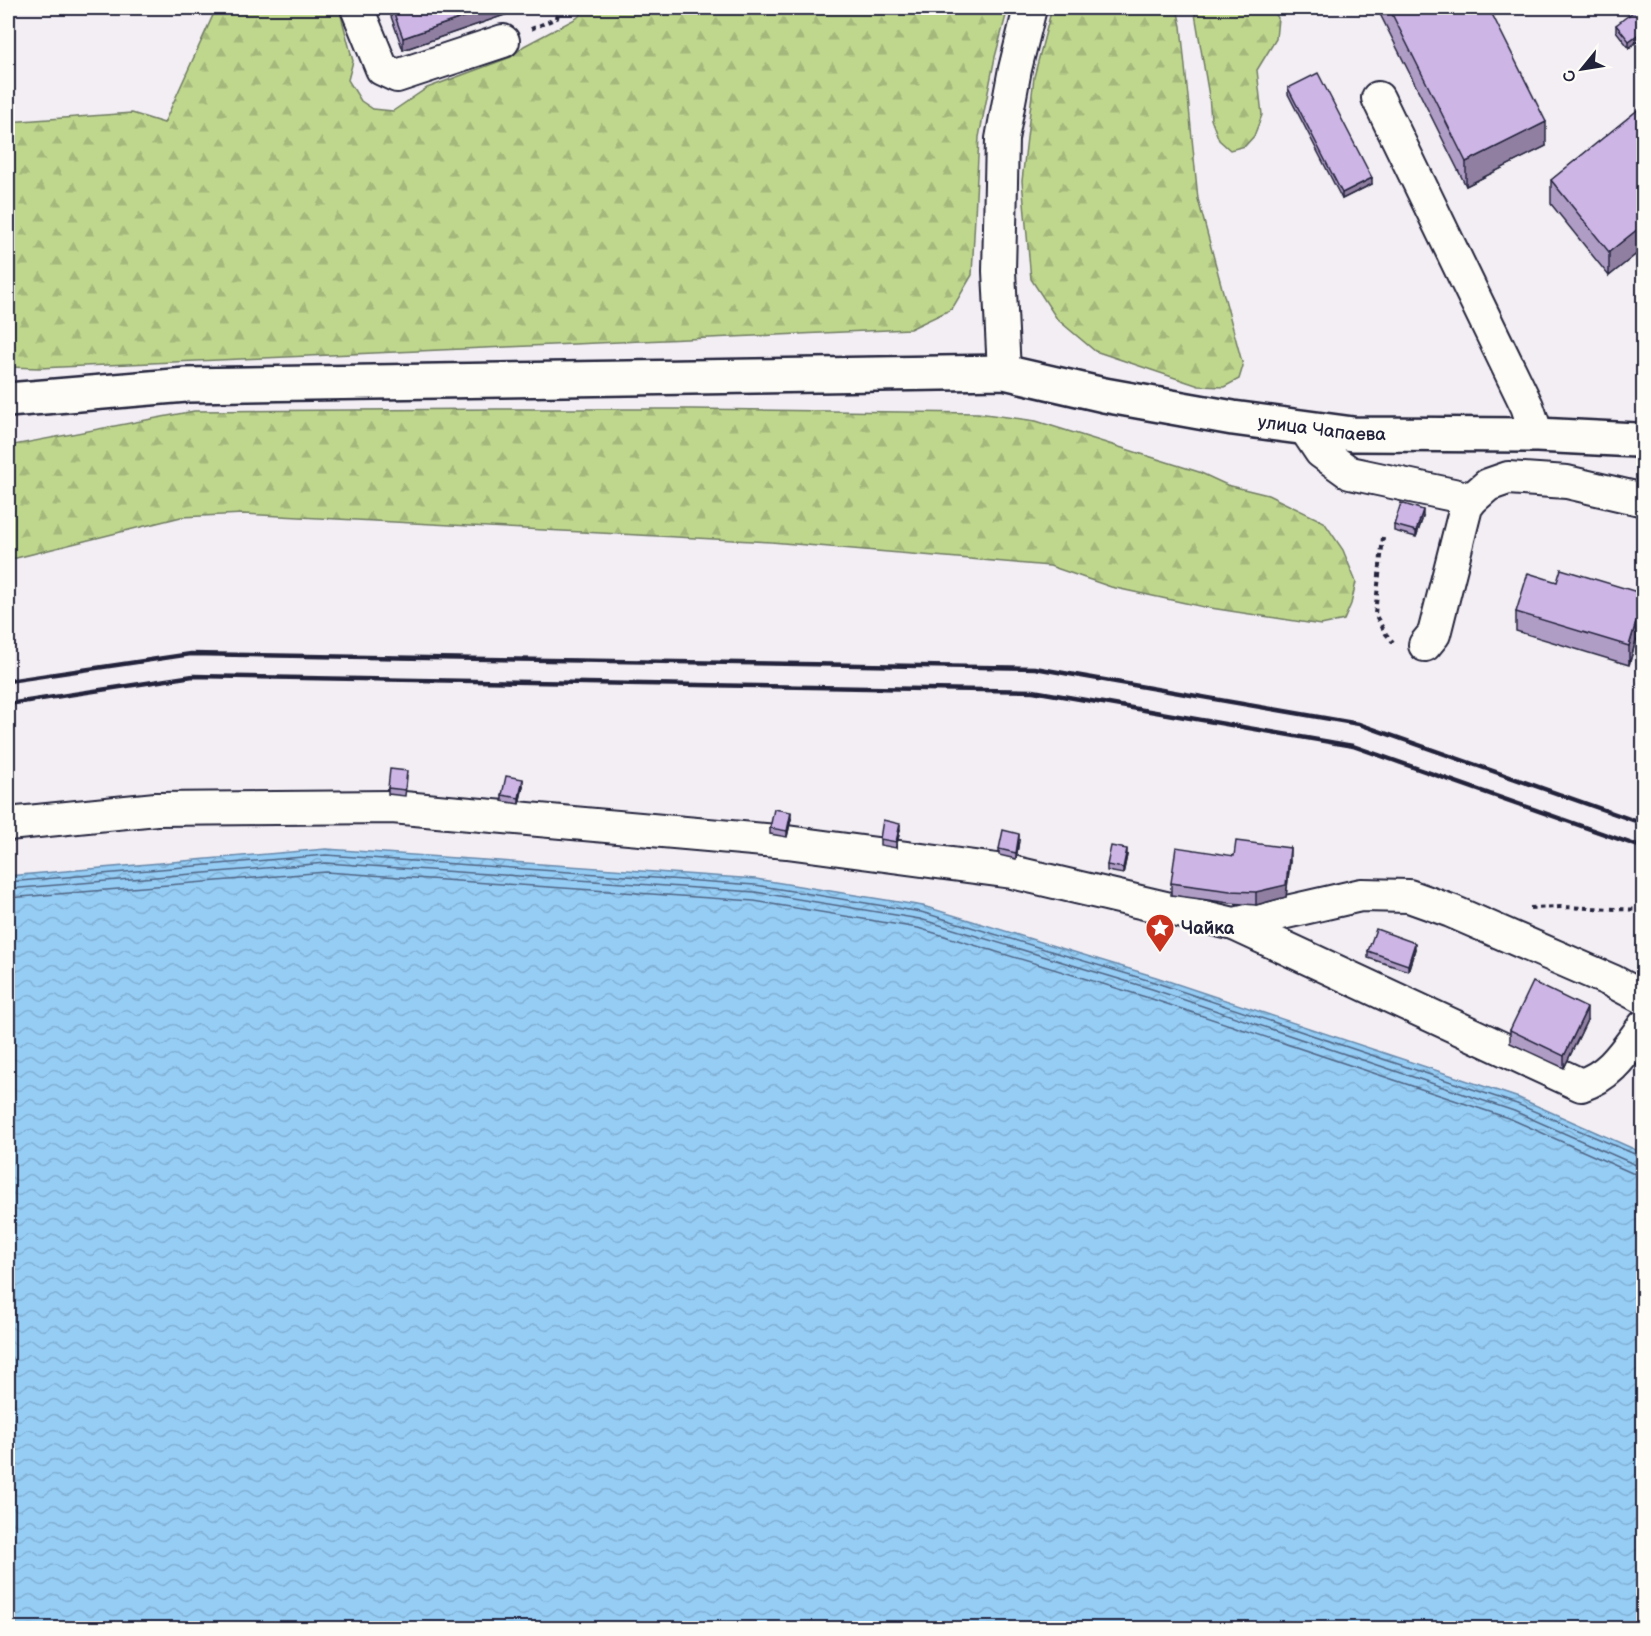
<svg xmlns="http://www.w3.org/2000/svg" width="1651" height="1636" font-family="'Balsamiq Sans',sans-serif">
<style>
.forest{fill:url(#forest-firs);stroke:#707c64;stroke-width:1.5}
.water{fill:url(#water-waves);stroke:#6889ab;stroke-width:1.5}
.lines{fill:none;stroke-linecap:round;stroke-linejoin:round}
.shore{stroke:#506685;stroke-width:1.5}
.minor-casing{stroke:#22223b;stroke-width:36}
.major-casing{stroke:#22223b;stroke-width:38}
.path{stroke:#22223b;stroke-width:4;stroke-dasharray:4.5 4.5;stroke-linecap:butt}
.minor{stroke:#fdfcf7;stroke-width:32}
.major{stroke:#fdfcf7;stroke-width:33}
.rail{stroke:#22223b;stroke-width:4.5}
.wall{fill:#b09dc6;stroke:#22223b;stroke-width:1.5}
.shaded-wall{fill:#907fa1;stroke:#22223b;stroke-width:1.5}
.building{fill:#cdb6e6;stroke:#22223b;stroke-width:1.5}
.labels{text-anchor:middle;dominant-baseline:central;stroke-width:5;stroke-linejoin:round;paint-order:stroke}
.street-label{font-size:18px;fill:#22223b;stroke:#fdfcf7}
.poi-label{font-size:18px;font-weight:bold;fill:#22223b;stroke:#fdfcf7;text-anchor:start}
</style>
<defs>
<pattern id="forest-firs" width="22" height="20" patternUnits="userSpaceOnUse" patternTransform="scale(1.5)"><rect width="22" height="20" fill="#bfd78d"/><path d="M5 1l3.5 6h-7zM16 11l3.5 6h-7z" fill="#a4b87b"/></pattern>
<pattern id="water-waves" width="16" height="10" patternUnits="userSpaceOnUse" patternTransform="scale(1.5)"><rect width="16" height="10" fill="#96cdf5"/><path d="M0 5q4-4 8 0t8 0" fill="none" stroke="#81b0d3"/></pattern>
</defs>
<rect width="100%" height="100%" fill="#f3eef4"/>
<filter id="ink" filterUnits="userSpaceOnUse"><feTurbulence type="fractalNoise" baseFrequency=".0167" numOctaves="2"/><feDisplacementMap in="SourceGraphic" scale="12" xChannelSelector="R" yChannelSelector="G"/><feConvolveMatrix kernelMatrix="1 2 1 2 8 2 1 2 1" color-interpolation-filters="sRGB"/></filter>
<g filter="url(#ink)">
<!-- forest -->
<g class="forest">
<path d="M215,8H339L353,61L348,80L361,101L373,109L393,111L427,88L511,57L524,46L577,18L587,8H1008L995,57L979,137L972,275L952,309L910,329L39,368L8,367V122L132,113L164,123L214,13Z"/>
<path d="M1052,8H1177L1181,26L1198,199L1243,366L1239,379L1224,387L1199,386L1095,351L1057,319L1031,279L1022,181L1034,77Z"/>
<path d="M1194,8H1272L1278,18L1276,39L1257,70L1262,115L1254,136L1245,146L1230,150L1219,140L1211,119L1209,96Z"/>
<path d="M499,409H692L978,413L1036,421L1199,472L1227,485L1268,495L1324,522L1343,550L1356,582L1351,604L1344,620L1321,625L1204,607L1111,587L1050,566L771,542L243,514L181,517L8,560V446L194,411Z"/>
</g>
<!-- water -->
<path class="water" d="M326,849L756,879L923,906L1156,977L1519,1098L1643,1153V1628H8V876Z"/>
<g class="lines">
<!-- shore -->
<g class="shore">
<path d="M8,882L326,855L755,885L921,912L1154,982L1517,1104L1644,1158"/>
<path d="M8,889L326,863L755,892L920,919L1152,989L1514,1111L1636,1165L1644,1166"/>
<path d="M8,898L326,872L754,901L918,928L1149,998L1511,1119L1632,1173L1644,1175"/>
</g>
<!-- minor casing -->
<g class="minor-casing">
<g id="minor">
<path d="M357,8L382,69L397,76L503,41"/>
<path d="M1378,98L1527,406L1537,435"/>
<path d="M1004,372L999,271L1002,139L1015,69L1030,8"/>
<path d="M1305,428L1321,452L1350,473L1472,499"/>
<path d="M1425,645L1434,634L1466,507L1472,499L1488,485L1508,478L1567,482L1644,500"/>
<path d="M8,824L156,809L392,807L787,842L1012,872L1234,924L1361,895L1409,896L1451,911L1612,981L1644,998"/>
<path d="M1234,924L1581,1085C1612,1075 1625,1051 1644,1026"/>
</g>
</g>
<!-- major casing -->
<g class="major-casing">
<g id="major">
<path id="s1" d="M8,400L186,385L1004,372L1104,395L1233,418L1353,434L1537,435L1636,440L1644,443"/>
</g>
</g>
<!-- path -->
<g class="path">
<path d="M531,29L557,18L559,8"/>
<path d="M1383,537L1375,614L1386,634L1393,642"/>
<path d="M1530,908L1561,907L1644,910"/>
</g>
<!-- minor -->
<use href="#minor" class="minor"/>
<!-- major -->
<use href="#major" class="major"/>
<!-- rail -->
<g class="rail">
<path d="M8,681L191,654L1035,668L1359,724L1644,824"/>
<path d="M8,704L193,676L1033,691L1353,746L1644,848"/>
</g>
</g>
<!-- wall -->
<g class="wall">
<path d="M388,8H542L521,14L519,10L403,50Z"/>
<path d="M1377,8H1489L1546,146L1466,186Z"/>
<path d="M1644,9V36L1629,48L1616,31V25Z"/>
<path d="M1288,88L1372,184L1342,199L1288,94Z"/>
<path d="M1644,105V248L1609,276L1551,204V180Z"/>
<path d="M1423,517L1416,537L1394,531V525Z"/>
<path d="M1557,582L1644,594V642L1636,640L1629,665L1516,631V612Z"/>
<path d="M407,777L405,796L388,794V788Z"/>
<path d="M523,786L519,804L502,801V795Z"/>
<path d="M791,819L787,837L770,834V828Z"/>
<path d="M900,830L896,848L880,845V839Z"/>
<path d="M1019,840L1016,859L999,855V849Z"/>
<path d="M1127,855L1123,874L1107,871V865Z"/>
<path d="M1234,856L1290,861L1286,897L1256,905L1230,903L1171,895V883Z"/>
<path d="M1415,949L1408,971L1368,958V951Z"/>
<path d="M1587,1020L1564,1068L1510,1043V1030Z"/>
</g>
<!-- shaded-wall -->
<g class="shaded-wall">
<path d="M490,8H519V10L403,50V38Z"/>
<path d="M521,8H542L521,14Z"/>
<path d="M1644,30V36L1629,48V41Z"/>
<path d="M1546,122V146L1466,186V162Z"/>
<path d="M1372,178V184L1342,199V193Z"/>
<path d="M1644,224V248L1609,276V252Z"/>
<path d="M1423,510V517L1416,537V531Z"/>
<path d="M1644,597V616L1641,609Z"/>
<path d="M1636,622V640L1629,665V646Z"/>
<path d="M523,779V786L519,804V798Z"/>
<path d="M791,812V819L787,837V831Z"/>
<path d="M900,824V830L896,848V842Z"/>
<path d="M1019,834V840L1016,859V853Z"/>
<path d="M1290,848V861L1286,897L1256,905V892Z"/>
<path d="M1127,849V855L1123,874V868Z"/>
<path d="M1415,943V949L1408,971V965Z"/>
<path d="M1587,1008V1020L1564,1068V1056Z"/>
</g>
<!-- building -->
<g class="building">
<path d="M392,8H490L403,38Z"/>
<path d="M1389,8H1489L1546,122L1466,162Z"/>
<path d="M1638,8H1643L1644,9V30L1629,41L1616,25Z"/>
<path d="M1318,73L1372,178L1342,193L1288,88Z"/>
<path d="M1644,105V224L1609,252L1551,180Z"/>
<path d="M1401,503L1423,510L1416,531L1394,525Z"/>
<path d="M1561,569L1644,594L1641,609H1644V624L1636,622L1629,646L1516,612L1528,573L1557,582Z"/>
<path d="M390,769L407,771L405,790L388,788Z"/>
<path d="M506,776L523,779L519,798L502,795Z"/>
<path d="M774,809L791,812L787,831L770,828Z"/>
<path d="M883,820L900,824L896,842L880,839Z"/>
<path d="M1003,830L1019,834L1016,853L999,849Z"/>
<path d="M1236,841L1290,848L1286,885L1256,892L1230,891L1171,883L1176,847L1234,856Z"/>
<path d="M1111,846L1127,849L1123,868L1107,865Z"/>
<path d="M1376,929L1415,943L1408,965L1368,951Z"/>
<path d="M1533,982L1587,1008L1564,1056L1510,1030Z"/>
</g>
</g>
<!-- icons -->
<defs>
<g id="sight-pin" transform="scale(1.5)"><path d="M0 17L-7.5 6A9.5 9.5 0 1 1 7.5 6Z" fill="#c8321e" stroke="#fdfcf7"/><path d="M0-6L1.8-2.2L6-1.7L2.9 1.2L3.7 5.4L0 3.3L-3.7 5.4L-2.9 1.2L-6-1.7L-1.8-2.2Z" fill="#fff"/></g>
</defs>
<g fill-rule="evenodd">
<use href="#sight-pin" x="1160" y="928"/>
</g>
<g class="labels">
<!-- street labels -->
<g class="street-label">
<text stroke="none"><textPath href="#s1" startOffset="1320">улица Чапаева</textPath></text>
</g>
<!-- poi labels -->
<g class="poi-label">
<text x="1181" y="928">Чайка</text>
</g>
</g>
<!-- margin -->
<rect width="1651" height="1636" fill="none" stroke="#fdfcf7" stroke-width="30"/>
<rect x="15" y="15" width="1621" height="1606" fill="none" stroke="#22223b" stroke-width="2" filter="url(#ink)"/>
<!-- north arrow -->
<g transform="translate(1582 69) rotate(240)" stroke="#fdfcf7" stroke-width="4.5" paint-order="stroke">
<path d="M0-4.5L10 22L0 15L-10 22Z" fill="#22223b"/>
<text y="-9" font-size="16" font-weight="bold" text-anchor="middle" fill="#22223b">С</text>
</g>
</svg>
